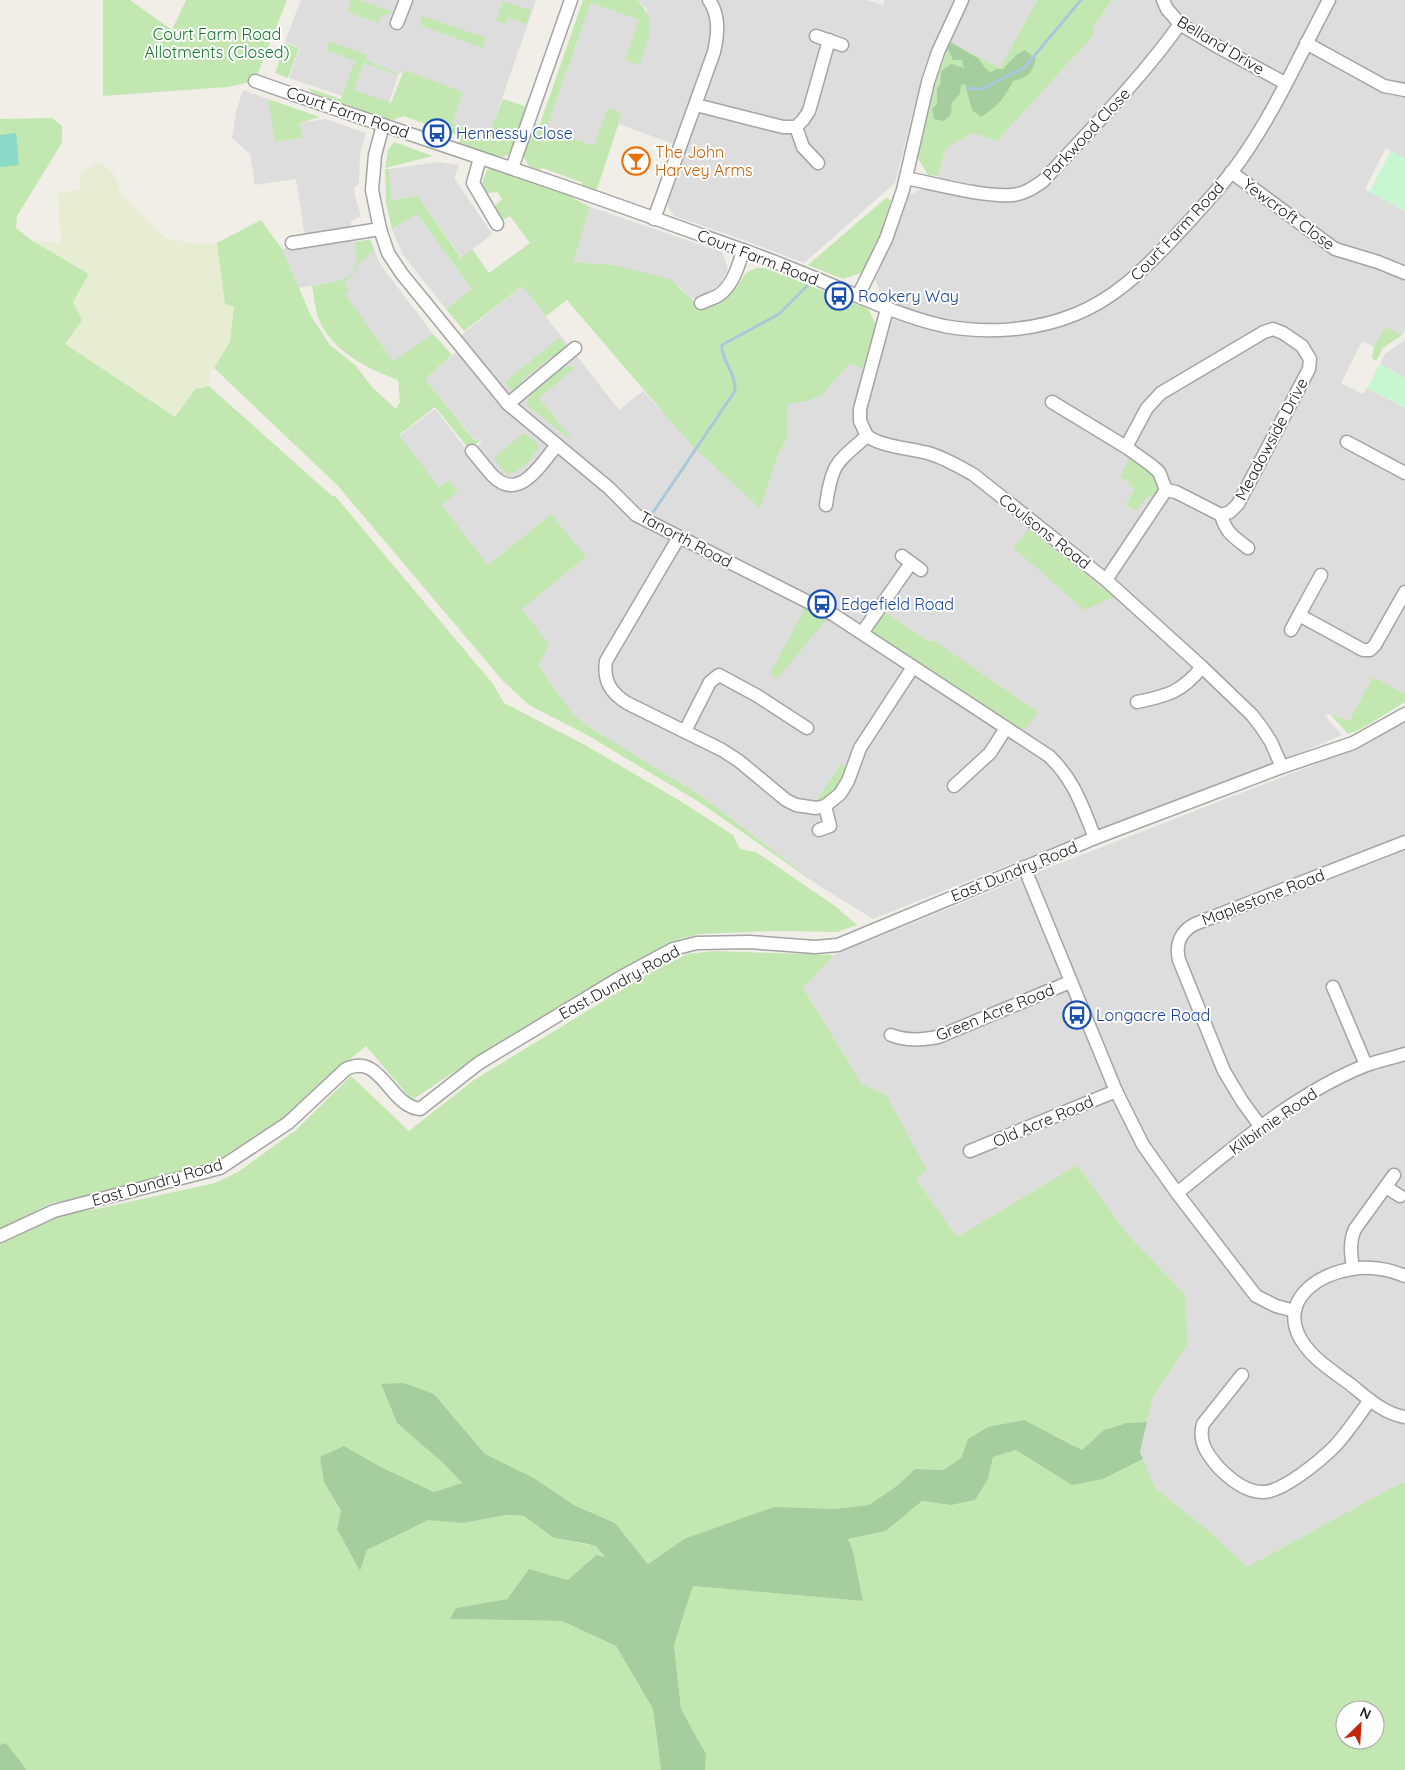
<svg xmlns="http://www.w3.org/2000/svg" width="1405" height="1770" font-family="Quicksand,sans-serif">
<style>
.residential{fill:#dedddd}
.farmland{fill:#e7edd3}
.grass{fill:#c3e7b0;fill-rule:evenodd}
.forest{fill:#a5cd9e}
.park{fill:#c7f7d2}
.pitch{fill:#8adac7}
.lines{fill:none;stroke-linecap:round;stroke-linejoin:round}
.stream{stroke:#aac8db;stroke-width:3}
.street-casing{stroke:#a4a4a4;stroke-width:15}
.street{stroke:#fff;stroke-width:12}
.labels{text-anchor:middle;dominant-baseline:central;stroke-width:4;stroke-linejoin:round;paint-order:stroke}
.park-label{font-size:16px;fill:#12792a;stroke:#fff}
.street-label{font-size:16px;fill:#202020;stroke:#fff}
.transit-label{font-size:16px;fill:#164399;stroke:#fff;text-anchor:start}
.food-label{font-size:16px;fill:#c56008;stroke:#fff;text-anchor:start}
</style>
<rect width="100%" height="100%" fill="#f0eee7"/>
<!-- residential -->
<g class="residential">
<path d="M301,0H536L489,136L452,123L463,92L404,71L399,74L365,60L367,56L329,41L326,50L356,61L342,96L289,78L300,48L285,41Z"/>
<path d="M637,0H867L883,5L884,0H1037L1000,68L937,36L923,73L895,183L804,263L738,238L674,216L668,207V199L687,149L619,124L622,113L594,146L546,129L591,3L639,20L625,60L639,65L647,9Z"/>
<path d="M1112,0H1405V159L1386,148L1365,189L1405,211V331L1402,335L1385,327L1374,347L1362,341L1341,383L1363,394L1367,388L1405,408V694L1373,677L1349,721L1330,714L1325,716L1342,735L1295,755L1111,824L873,919L821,887L703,797L594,730L574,715L548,680L539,665L549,644L522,609L585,558L551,514L488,565L442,505L457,491L449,480L439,487L399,436L435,409L469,453L482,443L478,438L475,440L425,379L467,343L461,335L522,286L619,410L643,391L706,459L760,507L778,454L787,438V404L807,401L822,395L849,364L877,371L896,302L881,294L875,279L896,231L908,196L923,188L935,189L946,148L959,139L973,133L997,141L1093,36V27Z"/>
<path d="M364,63L398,75L389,103L354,90Z"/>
<path d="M243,90L268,99L275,142L302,138L300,123L325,119L366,133L360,154L359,183L354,188L355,196L361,216L351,221V242L368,240L371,241L380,264L433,334L393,362L345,294L342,280L298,288L282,249L306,244L296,179L255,185L250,154L232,138L236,112Z"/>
<path d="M439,162L459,165L454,178L492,234L462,258L418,196L392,200L389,174L390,169Z"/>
<path d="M590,207L722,252L728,269L720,284L708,292L692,299L680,287L614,265L572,262Z"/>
<path d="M417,214L472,289L446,309L403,255L392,229Z"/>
<path d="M1405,340V378L1380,364L1385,354Z"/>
<path d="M1405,720V1482L1395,1486L1247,1567L1210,1532L1156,1489L1140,1452L1152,1399L1187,1345L1186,1295L1128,1235L1077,1165L957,1237L916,1179L886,1095L862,1084L803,988L834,955L1048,868L1354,749Z"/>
</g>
<!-- farmland -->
<path class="farmland" d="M101,162L115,175L119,191L165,238L196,244L217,243L225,304L234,306L230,342L220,360L210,373L209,386L195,389L175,417L65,344L82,320L73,302L89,274L31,240L61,243L58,194L81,189L80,172Z"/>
<!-- grass -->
<g class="grass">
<path d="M103,0H130L172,30L186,0H287L255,81L227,87L103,96Z"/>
<path d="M351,0H360L393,12L387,15H381L378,23L348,12Z"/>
<path d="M583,0H637C659,22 648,40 639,65L625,60L639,20L591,3L546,129L594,146L608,108L622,113L597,189L591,190L584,187L581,182L543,168L538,170L529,166L523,156L532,126L537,123L536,127H539Z"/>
<path d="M1037,0H1112L1093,27V36L997,141L973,133L946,148L938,176L928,175L918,158L936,81L950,42L1000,68Z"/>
<path d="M503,1L531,11L526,24L508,18L506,24L496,21Z"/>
<path d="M423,16L486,38L483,48L420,25Z"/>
<path d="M329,41L367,55L366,60L399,74L398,75L364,63L354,90L391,103L404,70L463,92L452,123L488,136L503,99L525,106L528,98H530L531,100L514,149L506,156L497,157L459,144L460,136L403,116L392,121L312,93L308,88L341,99L355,61L326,50Z"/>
<path d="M286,43L299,48L288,78L275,73Z"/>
<path d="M268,99L320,117L300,123L302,138L275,142Z"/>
<path d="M52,118L62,126V143L17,216L16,228L31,240L89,274L73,302L82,320L65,344L175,417L195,389L209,386L331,495L336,497L493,684L504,703L585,745L677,799L733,835L740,849L756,852L835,906L857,925L837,932L773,931L700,934L672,941L537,1020L466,1064L412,1100L366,1046L334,1072L288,1116L224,1161L73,1201L54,1202L0,1229V119Z"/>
<path d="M394,142L433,156L385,168L388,150Z"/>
<path d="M493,168L558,190L590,207L573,262L614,265L670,279L696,303L736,288L746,273L756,268H765L862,306L869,310L876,325L863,368L849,364L822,395L807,401L787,404V438L778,454L760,508L706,459L685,438L567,300L546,316L522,286L464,331L446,309L472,289L417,214L392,229L386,203L385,169H390L389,174L392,200L418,196L461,258L472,249L489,273L530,243L510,216L501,221L495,212V206L502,199L497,192L488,193L481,186L487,170Z"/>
<path d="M886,198L891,200L879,237L861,273L843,279L808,265Z"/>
<path d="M261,220L282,249L311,316L330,345L356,366L372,387L396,409L400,402L398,380C366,368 331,351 318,317C315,308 314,296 312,286L342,280L352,274L357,260L355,242L368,240L371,241L374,251L359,263L353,275L344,282L349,291L345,294L393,361L433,334L452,355L425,379L475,441L478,439L480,441L469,449L435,407L399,435L439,487L449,480L458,491L442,505L488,565L551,514L586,557L522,609L549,644L539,665L548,680L574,715L594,730L703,797L821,887L699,802L587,735L529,705L503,681L338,486L214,368L230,342L234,307L225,304L217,243Z"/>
<path d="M1385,327L1402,335L1383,348L1376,361L1372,358L1374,347Z"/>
<path d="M559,338L565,346L558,357L552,356L522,380L521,387L511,390L505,382Z"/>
<path d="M569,366L576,367L539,398L571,438H568L527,405V402C530,391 558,368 569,366Z"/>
<path d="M524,433L537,443L538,449C531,459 521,472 509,474L505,472L494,458Z"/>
<path d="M1130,458L1152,474L1158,486L1156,493L1146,498L1136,511L1126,505L1135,489L1127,484L1129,481L1120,477Z"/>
<path d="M1029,529L1114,597L1084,610L1013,547Z"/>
<path d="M805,608L826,620L777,679L770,674Z"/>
<path d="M883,611L928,641H934L1038,712L1027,727L1020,730L874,634C871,625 877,619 883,611Z"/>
<path d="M1373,677L1405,694V702L1361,729L1348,734L1330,714L1349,721Z"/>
<path d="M841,764L847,767C841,787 836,796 815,803Z"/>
<path d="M715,951L834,955L803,988L862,1084L886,1095L927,1170L916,1179L957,1237L1077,1165L1128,1235L1186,1295L1187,1345L1152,1399L1147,1422C1112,1423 1107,1427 1082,1450L1054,1435L968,1439L961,1458L943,1470L915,1469L898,1485L869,1505L834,1509L684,1539L648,1564L615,1523L574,1505L534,1478L485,1454L434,1394L381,1384L397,1423L444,1464L462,1483L434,1492L379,1466L344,1446L324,1482L341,1512L337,1529L360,1570L367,1550L428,1519L464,1523L506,1515L524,1516L554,1538L596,1546L606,1557L596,1555L568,1580L529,1569L507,1599L457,1608L451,1619L562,1621L616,1646L653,1709L661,1770H27L6,1744L0,1745V1242L48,1220L72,1212L92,1210L215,1183L238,1172L296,1130L351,1076L409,1131L474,1080L656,969L687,954Z"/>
<path d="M1016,1450L1103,1479L1143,1459L1156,1489L1210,1532L1247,1567L1395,1486L1405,1482V1770H705L706,1754L681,1709L674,1645L693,1586L863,1601L853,1551L848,1539L886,1531L922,1501L951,1505L988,1479L993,1457ZM1345,1710H1375V1740H1345Z"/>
</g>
<!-- forest -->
<g class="forest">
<path d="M950,42L979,59L985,68L990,72L997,69H1003L1016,55L1025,50L1036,59C1031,75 1028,77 1013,81C1004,99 997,107 981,117L972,110L965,84L961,85L960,94L951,104C953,113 951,117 943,121L934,119L932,109L937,104V88L940,85L941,71L951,64L964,68L962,60H953L948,49Z"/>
<path d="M404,1383L434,1394L485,1454L534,1478L574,1505L615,1523L648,1564L684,1539L774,1507L834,1509L869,1505L898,1485L915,1469L943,1470L961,1458L968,1439L988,1427L1024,1420L1082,1450L1104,1430L1126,1423L1147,1422L1140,1452L1143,1459L1103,1479L1072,1485L1016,1450L993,1457L988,1479L975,1500L951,1505L922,1501L886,1531L848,1539L853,1551L863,1601L693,1586L674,1645L681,1709L706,1754L705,1770H661L653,1709L616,1646L562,1621L450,1619L456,1608L507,1599L529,1569L568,1580L596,1555L605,1557L596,1546L583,1543L554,1538L524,1516L506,1515L464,1523L428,1520L367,1550L360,1571L337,1529L341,1511L324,1482L320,1457L344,1446L379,1466L434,1492L462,1483L444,1464L397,1423L381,1384Z"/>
<path d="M6,1743L27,1770H0V1745Z"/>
</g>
<!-- park -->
<g class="park">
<path d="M1391,151L1405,159V211L1369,192Z"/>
<path d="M1380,364L1405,378V408L1367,388Z"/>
</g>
<!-- pitch -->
<path class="pitch" d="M16,133L19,165L0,167V135Z"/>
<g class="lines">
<!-- stream -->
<g class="stream">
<path d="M967,88L983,89L1002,78L1024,68L1081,0"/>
<path d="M652,514L735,391C736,372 720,358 722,345L779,314L807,286"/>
</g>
<!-- street casing -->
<g class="street-casing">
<g id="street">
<path d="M1163,0L1167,9L1180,24L1220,48L1285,83"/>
<path d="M397,23L406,0"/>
<path d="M816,36L842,45"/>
<path d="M1306,43L1384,86L1405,90"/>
<path d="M255,81C342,112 429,140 516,170C591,195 665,222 740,249C774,261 808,275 841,289C874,303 908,318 944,326C987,334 1035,331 1076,314C1113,299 1140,273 1167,245C1189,222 1211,198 1231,173C1271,121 1298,58 1329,0"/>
<path d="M696,105L783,127H796L803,120L809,111L829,40"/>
<path d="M383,125L375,155L372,190L380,229L388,253L402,274L508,404L609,488L636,515L834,615L1049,756C1075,781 1082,806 1095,838"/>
<path d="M796,127L803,147L818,163"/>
<path d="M480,158L473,183L497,224"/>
<path d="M512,168L571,0"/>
<path d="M1231,172L1335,249L1378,262L1405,273"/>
<path d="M906,178C936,184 982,197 1012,195C1024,194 1033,188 1043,181C1090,130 1140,80 1180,24"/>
<path d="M654,219L714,52C718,34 720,16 709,0"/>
<path d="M292,243L380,229"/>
<path d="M858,296L886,239L903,190L928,82L938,52L962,0"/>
<path d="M701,303C707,300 714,298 719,295C733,285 739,265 743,250"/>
<path d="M887,309L860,409V421L867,436C885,448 911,448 931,454C947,459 960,467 974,475L1106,580L1202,667L1252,715L1262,728L1271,742L1282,767"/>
<path d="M1052,402L1126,447L1151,465L1159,472L1166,490L1106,580"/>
<path d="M508,404L575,348"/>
<path d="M1347,442L1405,473"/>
<path d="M1126,447L1147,408L1161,393L1264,332L1273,329L1283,333L1302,346L1310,359L1309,369L1238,504L1230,512L1221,515L1176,492L1166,490"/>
<path d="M472,451C479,459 485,467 492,475C519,503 540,465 557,445"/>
<path d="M826,505C832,463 836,463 867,436"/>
<path d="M1221,515C1226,533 1234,537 1248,548"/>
<path d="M679,537L606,661C603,681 611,693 627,703L722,750L739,761L786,800L796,805L816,808L825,806L840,794L848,781L860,748L913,667"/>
<path d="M902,556L921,570"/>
<path d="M1321,575L1299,615L1363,650H1370L1375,645L1405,592"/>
<path d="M1291,630L1299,615"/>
<path d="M862,633L911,563"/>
<path d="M1137,702C1167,696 1182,692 1202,667"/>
<path d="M685,731L710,682L719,675L756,695L807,728"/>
<path d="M954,786L990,753L1006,728"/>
<path d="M819,830L830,826L825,806"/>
<path d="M1024,867L1116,1091L1143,1145L1177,1193L1256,1296L1276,1306L1291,1310H1295"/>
<path d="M1333,987L1366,1065"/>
<path d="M891,1035C907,1041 921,1040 938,1037L1070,982"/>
<path d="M1261,1127L1242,1101L1224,1071L1179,960C1175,944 1181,931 1195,924L1405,842"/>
<path d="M970,1151L1116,1091"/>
<path d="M1386,1187L1400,1196"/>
<path d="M1177,1193C1236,1146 1293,1095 1364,1066C1377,1061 1392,1058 1405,1054"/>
<path d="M0,1236L54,1211L220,1168L288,1123L346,1069C381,1052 389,1106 420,1109L479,1063L623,976L673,949L697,943L749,942L815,947L838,945L1095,838L1282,767L1353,743L1405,714"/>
<path d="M1353,1268C1351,1255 1349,1242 1355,1229L1394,1175"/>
<path d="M1405,1276C1389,1269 1369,1266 1352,1269C1321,1273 1282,1297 1298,1334C1308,1356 1331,1370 1350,1384C1366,1397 1384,1414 1405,1417"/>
<path d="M1242,1375L1203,1424C1198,1442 1207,1454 1219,1468C1229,1478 1246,1492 1262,1492C1282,1493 1321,1460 1335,1446C1348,1432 1359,1415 1370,1400"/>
</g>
</g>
<!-- street -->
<use href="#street" class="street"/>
</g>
<!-- icons -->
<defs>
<g id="bus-ring" transform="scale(1.4375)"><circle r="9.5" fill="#fff" stroke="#1a4fb4" stroke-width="1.5"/><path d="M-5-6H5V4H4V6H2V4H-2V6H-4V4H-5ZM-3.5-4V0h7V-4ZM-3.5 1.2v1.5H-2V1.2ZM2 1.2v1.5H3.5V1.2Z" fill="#1a4fb4"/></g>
<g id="bar-ring" transform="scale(1.4375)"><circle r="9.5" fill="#fff" stroke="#e8710a" stroke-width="1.5"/><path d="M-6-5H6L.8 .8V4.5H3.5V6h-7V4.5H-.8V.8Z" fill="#e8710a"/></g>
</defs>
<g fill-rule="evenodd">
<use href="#bus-ring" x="437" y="133"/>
<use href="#bar-ring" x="636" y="161"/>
<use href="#bus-ring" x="839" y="296"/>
<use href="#bus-ring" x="822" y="604"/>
<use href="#bus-ring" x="1077" y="1015"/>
</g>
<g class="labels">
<!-- park labels -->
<g class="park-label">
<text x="217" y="34">Court Farm Road<tspan x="217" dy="18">Allotments (Closed)</tspan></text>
</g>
<!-- street labels -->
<g class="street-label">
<text transform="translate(1221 45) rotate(31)">Belland Drive</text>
<text transform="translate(348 112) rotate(19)">Court Farm Road</text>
<text transform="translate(1086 134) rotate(-47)">Parkwood Close</text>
<text transform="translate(1289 214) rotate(36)">Yewcroft Close</text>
<text transform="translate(1177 231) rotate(-47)">Court Farm Road</text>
<text transform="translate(758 257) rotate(21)">Court Farm Road</text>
<text transform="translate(1271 439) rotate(-62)">Meadowside Drive</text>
<text transform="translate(1045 531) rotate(38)">Coulsons Road</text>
<text transform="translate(686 539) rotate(28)">Tanorth Road</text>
<text transform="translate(1014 871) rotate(-22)">East Dundry Road</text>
<text transform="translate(1263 897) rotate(-21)">Maplestone Road</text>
<text transform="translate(619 982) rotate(-29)">East Dundry Road</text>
<text transform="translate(995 1012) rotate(-22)">Green Acre Road</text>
<text transform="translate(1043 1121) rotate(-23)">Old Acre Road</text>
<text transform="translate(1273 1121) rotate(-35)">Kilbirnie Road</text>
<text transform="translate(157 1182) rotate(-16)">East Dundry Road</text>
</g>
<!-- transit labels -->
<g class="transit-label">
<text x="456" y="133">Hennessy Close</text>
<text x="858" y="296">Rookery Way</text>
<text x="841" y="604">Edgefield Road</text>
<text x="1096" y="1015">Longacre Road</text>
</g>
<!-- food labels -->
<g class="food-label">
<text x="655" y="152">The John<tspan x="655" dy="18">Harvey Arms</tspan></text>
</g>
</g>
<!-- north arrow -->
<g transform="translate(1360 1725) rotate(25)"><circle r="24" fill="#ffffff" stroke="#a6a6a6"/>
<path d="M0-4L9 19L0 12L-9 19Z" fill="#c4270c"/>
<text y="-8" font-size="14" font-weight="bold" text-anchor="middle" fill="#202020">N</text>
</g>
</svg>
